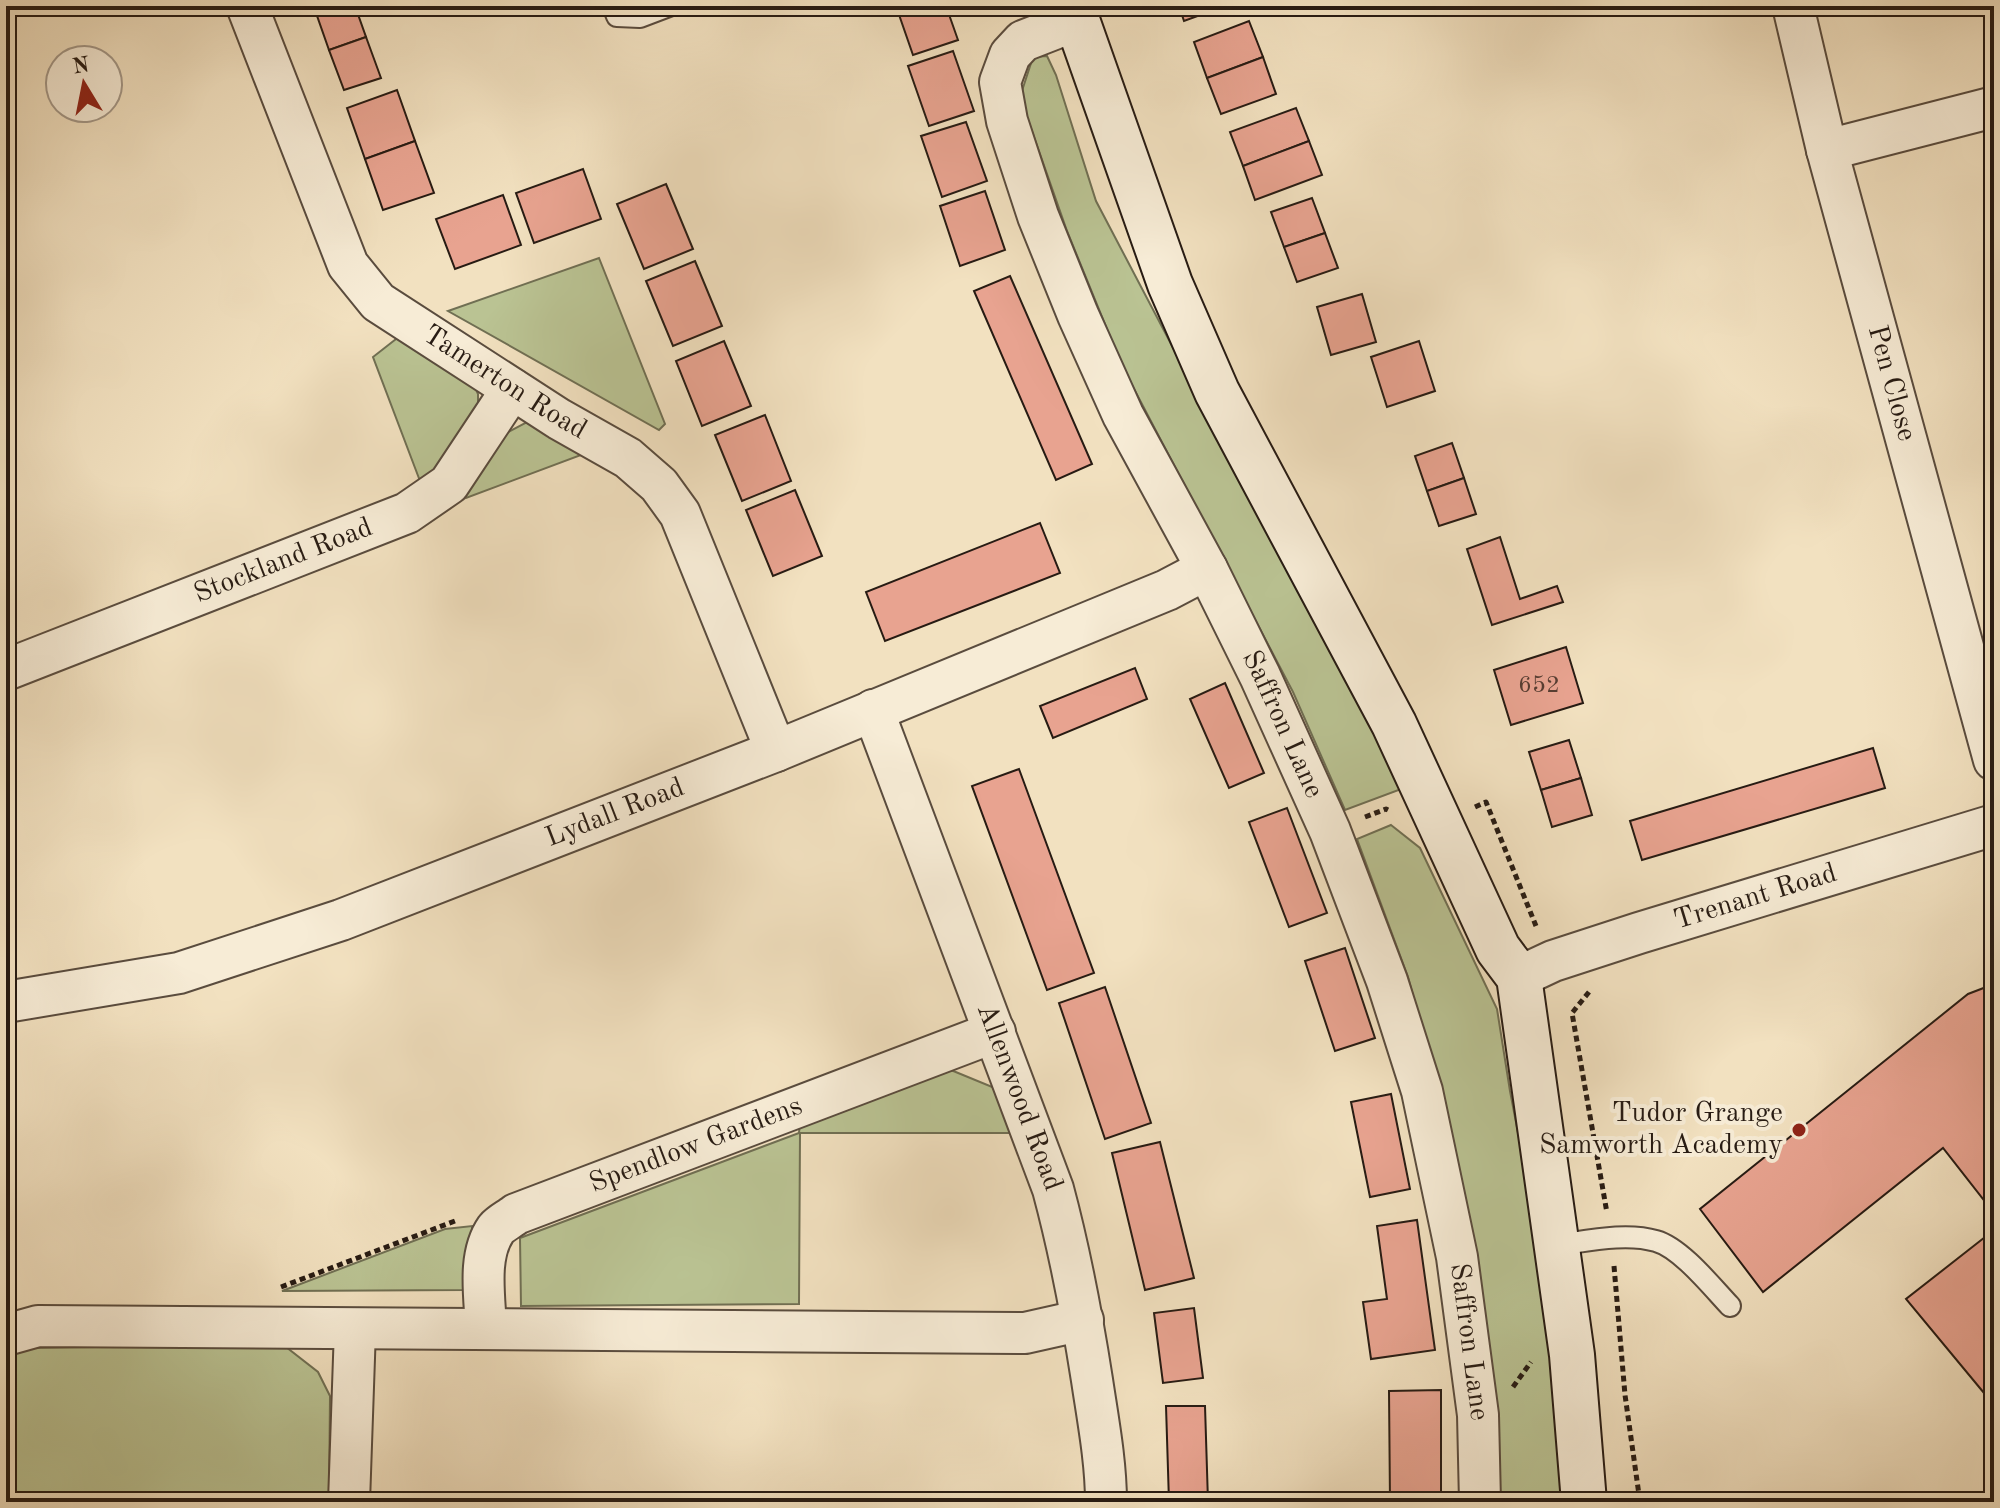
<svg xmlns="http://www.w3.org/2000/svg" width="2000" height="1508" font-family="'Old Standard TT',serif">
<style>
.green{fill:#bac393;stroke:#706f53;stroke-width:2}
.building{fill:#e8a390;stroke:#271b13;stroke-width:2}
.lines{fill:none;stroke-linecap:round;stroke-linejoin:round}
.lane-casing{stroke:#5a4c3e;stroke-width:24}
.street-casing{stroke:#5a4c3e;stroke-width:44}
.secondary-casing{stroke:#271b13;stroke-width:48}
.path{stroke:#271b13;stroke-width:5;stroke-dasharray:6 4;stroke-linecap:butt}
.lane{stroke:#f7ecd6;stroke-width:20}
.street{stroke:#f7ecd6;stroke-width:40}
.secondary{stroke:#f7ecd6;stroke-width:44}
.poi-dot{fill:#8f2418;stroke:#f7ecd6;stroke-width:3}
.labels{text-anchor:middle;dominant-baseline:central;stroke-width:8;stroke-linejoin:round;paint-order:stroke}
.number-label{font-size:24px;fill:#573d32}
.street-label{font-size:28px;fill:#271b13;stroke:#f7ecd6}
.poi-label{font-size:28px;fill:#271b13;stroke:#f7ecd6;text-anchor:end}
</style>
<rect width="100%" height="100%" fill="#f2e1c0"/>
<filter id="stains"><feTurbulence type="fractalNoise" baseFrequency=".0025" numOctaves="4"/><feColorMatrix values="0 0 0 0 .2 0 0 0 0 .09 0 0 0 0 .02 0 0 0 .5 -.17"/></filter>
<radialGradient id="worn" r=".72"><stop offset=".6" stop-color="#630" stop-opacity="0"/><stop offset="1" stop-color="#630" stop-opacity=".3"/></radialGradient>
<!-- green -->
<g class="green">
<path d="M1047,56L1056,75L1096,201L1404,788L1345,810L1293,692L1122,366L1067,231L1020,97L1033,57Z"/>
<path d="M599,258L665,424L659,430L448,311Z"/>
<path d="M405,332L472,380L478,394V409L455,454L420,481L373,357Z"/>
<path d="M527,422L597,449L466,498L462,488L501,436Z"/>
<path d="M1391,825L1420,848L1497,1009L1510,1091L1545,1274L1564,1502H1495L1446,1118L1408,977L1357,839Z"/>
<path d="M946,1068L1002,1091L1017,1133H800L799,1304L521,1306L520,1238L799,1133L800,1122Z"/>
<path d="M472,1226V1270L464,1290L282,1291L445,1229Z"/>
<path d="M227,1345L286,1347L318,1372L330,1396L329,1502H6V1357L30,1348Z"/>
</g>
<!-- building -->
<g class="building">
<path d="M325,6H355L366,37L329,50L315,10Z"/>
<path d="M896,6H946L958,40L913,55Z"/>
<path d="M1179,6H1225L1184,21Z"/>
<path d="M1249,21L1263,57L1207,78L1194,42Z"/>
<path d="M366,37L381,78L344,90L329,50Z"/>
<path d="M953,51L974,111L929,126L908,66Z"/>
<path d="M1263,57L1276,94L1221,114L1207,78Z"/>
<path d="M397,90L415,141L365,159L347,108Z"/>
<path d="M1296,108L1309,141L1243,166L1230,132Z"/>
<path d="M966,122L987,181L942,197L921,136Z"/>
<path d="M415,141L434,193L383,210L365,159Z"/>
<path d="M1309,141L1322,175L1255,200L1243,166Z"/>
<path d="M583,169L601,219L534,243L516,193Z"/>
<path d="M666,184L693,249L644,269L617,204Z"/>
<path d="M985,191L1005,250L960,266L940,206Z"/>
<path d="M503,195L521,245L455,269L436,219Z"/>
<path d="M1312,198L1325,233L1284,247L1271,212Z"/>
<path d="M1325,233L1338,268L1297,282L1284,247Z"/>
<path d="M695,261L722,326L673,346L646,281Z"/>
<path d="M1010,276L1092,464L1056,480L974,291Z"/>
<path d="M1362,294L1376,342L1331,355L1317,307Z"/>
<path d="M724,341L751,406L702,426L676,361Z"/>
<path d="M1419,341L1435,391L1387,407L1371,357Z"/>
<path d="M765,415L791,481L742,501L715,435Z"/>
<path d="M1452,443L1464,478L1427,491L1415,456Z"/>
<path d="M1464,478L1476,514L1439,526L1427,491Z"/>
<path d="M795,490L822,556L773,576L746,510Z"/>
<path d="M1040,523L1060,573L885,641L866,592Z"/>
<path d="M1500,537L1520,599L1557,586L1563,602L1492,625L1467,549Z"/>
<path d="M1566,647L1583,703L1511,725L1494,670Z"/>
<path d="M1135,668L1147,699L1053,738L1040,706Z"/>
<path d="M1225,683L1264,773L1229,788L1190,699Z"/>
<path d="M1569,740L1581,778L1541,790L1529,752Z"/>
<path d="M1873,748L1885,788L1642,860L1630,821Z"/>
<path d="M1019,769L1094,973L1047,990L972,786Z"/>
<path d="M1581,778L1592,815L1552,827L1541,790Z"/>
<path d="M1287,808L1327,913L1289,927L1249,822Z"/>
<path d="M1345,948L1375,1038L1335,1051L1305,961Z"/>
<path d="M1994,984V1213L1943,1148L1763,1292L1700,1209L1968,994Z"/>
<path d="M1105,987L1151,1123L1105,1139L1059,1003Z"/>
<path d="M1391,1094L1410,1189L1370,1197L1351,1102Z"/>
<path d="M1160,1142L1194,1278L1145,1290L1112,1153Z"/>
<path d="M1417,1220L1435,1350L1371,1359L1363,1302L1387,1299L1377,1226Z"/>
<path d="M1994,1230V1385L1984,1393L1906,1299Z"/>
<path d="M1194,1308L1203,1378L1163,1383L1154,1313Z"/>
<path d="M1441,1390V1502H1390L1389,1391Z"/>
<path d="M1166,1406H1205L1208,1502H1169Z"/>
</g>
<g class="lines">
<!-- lane casing -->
<g class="lane-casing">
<g id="lane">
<path d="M613,6L617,16L640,17L669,6"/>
<path d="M1557,1245C1587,1241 1626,1232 1656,1241C1681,1248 1712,1287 1730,1306"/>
</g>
</g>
<!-- street casing -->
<g class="street-casing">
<g id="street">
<path id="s1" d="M247,6L348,265L378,302L559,419L628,458L659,485L680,514L776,751"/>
<path id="s2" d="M1793,6L1827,150L1994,760"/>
<path id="s3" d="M1077,20L1023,41L1010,55L1000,82L1007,121L1038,216L1078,315L1123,415L1207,569L1260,676L1330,831L1387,981L1422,1091L1457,1257L1478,1415L1480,1502"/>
<path d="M1827,150L1994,107"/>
<path id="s4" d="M6,670L407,513L449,484L512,389"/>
<path id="s5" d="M873,710L1053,1189C1070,1252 1082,1316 1092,1380C1098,1420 1106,1462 1106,1502"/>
<path id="s6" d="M1519,977L1553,961L1639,933L1994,825"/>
<path id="s7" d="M6,1002L179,973L341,920L776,751L1167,590L1207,569"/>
<path id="s8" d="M486,1329C485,1298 477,1256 496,1229C501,1223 510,1219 516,1214L995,1032"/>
<path d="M6,1335L38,1326L1025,1333L1083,1320"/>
<path d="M349,1502L355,1329"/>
</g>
</g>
<!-- secondary casing -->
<g class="secondary-casing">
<path id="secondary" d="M1072,6L1170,284L1217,392L1394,724L1498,949L1519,977L1572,1355L1584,1502"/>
</g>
<!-- path -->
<g class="path">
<path d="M1475,807L1486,802L1536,926"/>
<path d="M1365,817L1386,809L1388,810"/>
<path d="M1589,992L1572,1013L1607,1213"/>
<path d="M1614,1266L1625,1395L1640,1502"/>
<path d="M281,1287L455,1221"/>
<path d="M1513,1387L1531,1362"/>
</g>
<!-- lane -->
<use href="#lane" class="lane"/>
<!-- street -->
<use href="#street" class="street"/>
<!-- secondary -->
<use href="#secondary" class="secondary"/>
</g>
<!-- markers -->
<circle class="poi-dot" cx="1799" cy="1130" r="8"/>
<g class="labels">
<!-- number labels -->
<g class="number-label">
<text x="1539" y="686">652</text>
</g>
<!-- street labels -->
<g class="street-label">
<text stroke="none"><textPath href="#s1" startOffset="476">Tamerton Road</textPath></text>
<text stroke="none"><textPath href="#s2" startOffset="390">Pen Close</textPath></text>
<text stroke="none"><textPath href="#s4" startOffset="298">Stockland Road</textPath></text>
<text stroke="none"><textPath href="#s3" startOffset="810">Saffron Lane</textPath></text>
<text stroke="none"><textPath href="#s7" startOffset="640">Lydall Road</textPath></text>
<text stroke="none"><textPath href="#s6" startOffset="250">Trenant Road</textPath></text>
<text stroke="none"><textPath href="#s5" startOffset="414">Allenwood Road</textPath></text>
<text stroke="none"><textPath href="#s8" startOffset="320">Spendlow Gardens</textPath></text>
<text stroke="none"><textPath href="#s3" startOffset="1458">Saffron Lane</textPath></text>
</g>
<!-- poi labels -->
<g class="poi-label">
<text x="1783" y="1114">Tudor Grange<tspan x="1783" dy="32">Samworth Academy</tspan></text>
</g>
</g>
<!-- margin -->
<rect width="2000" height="1508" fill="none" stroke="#f2e1c0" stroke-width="32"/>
<rect x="8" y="8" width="1984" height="1492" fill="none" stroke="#271b13" stroke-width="4"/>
<rect x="16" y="16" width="1968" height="1476" fill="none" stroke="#271b13" stroke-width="2"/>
<!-- north arrow -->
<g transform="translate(84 84) rotate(350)"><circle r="38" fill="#f7ecd6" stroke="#a49888" stroke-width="2"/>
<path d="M0-6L14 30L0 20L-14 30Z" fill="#8f2418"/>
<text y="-12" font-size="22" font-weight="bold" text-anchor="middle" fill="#271b13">N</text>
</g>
<rect width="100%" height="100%" filter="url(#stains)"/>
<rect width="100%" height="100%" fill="url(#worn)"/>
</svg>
